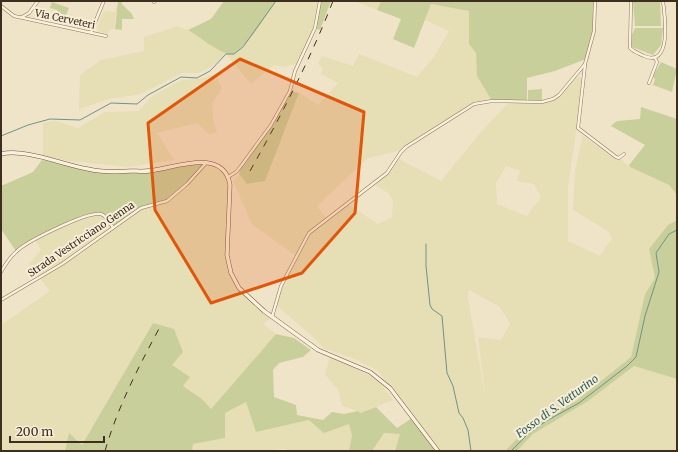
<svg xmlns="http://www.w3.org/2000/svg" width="678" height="452" font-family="Merriweather,serif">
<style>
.farmland{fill:#e6deb5;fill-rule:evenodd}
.green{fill:#c9cf9b}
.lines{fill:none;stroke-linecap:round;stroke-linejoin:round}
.stream{stroke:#6f938a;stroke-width:1}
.street-casing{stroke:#8d765c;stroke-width:3.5}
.secondary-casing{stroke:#6f573f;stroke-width:4.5}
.street{stroke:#faf1dc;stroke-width:2.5}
.secondary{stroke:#faf1dc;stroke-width:3.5}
.rail{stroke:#3d2e20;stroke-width:1;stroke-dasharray:7 7;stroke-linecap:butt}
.marked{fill:#df570d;fill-opacity:0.2;stroke:#df570d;stroke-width:3;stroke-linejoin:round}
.labels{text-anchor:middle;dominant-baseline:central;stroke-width:4;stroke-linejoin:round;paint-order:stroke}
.street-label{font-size:10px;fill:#3d2e20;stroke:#f7eed8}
.water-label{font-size:11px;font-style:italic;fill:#2f5d5a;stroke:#f7eed8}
</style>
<rect width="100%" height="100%" fill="#f0e4c8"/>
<!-- farmland -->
<g class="farmland">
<path d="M276,1H320L315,28L297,67L295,64L284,67L274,65L251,84L226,54L211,67L199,73H182L141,94L109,99L79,109L80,75L101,60L144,51V37L178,26L188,30L226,54L243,47Z"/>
<path d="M354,1H381L377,10Z"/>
<path d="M431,4L469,11V44L476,53L477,76L492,101H487L466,107L399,151L368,158L317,206L327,220L348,204L378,224L392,217L393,201L389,194L374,184L387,173L397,158L441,181L481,132L509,102H542L553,99L559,95L575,78L581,77V97L568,187V241L600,256L612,238L609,232L573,210L575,170L583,136L618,161L619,158L630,167L669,185L677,195V220L668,225L649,249L655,278L645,294L631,357L576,401L530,425L505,451H438L377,370L350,357L325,349L312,336L277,306L281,286L296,256L252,224L233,181L239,174L247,184L265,181L299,93L318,105L338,83L321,74L323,68L318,64L322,56L353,66L359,54L417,77L434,57L449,31L425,20ZM506,166L520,171L517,181L534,184L541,197L527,216L497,204L496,183ZM469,290L500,307L510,324L501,340L478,337L486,401L468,298Z"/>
<path d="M117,5L114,29H111L107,34L99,31L97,28L102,14L106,11L114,12Z"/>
<path d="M214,74L222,88L212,104L213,121L217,132L210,135L197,123L157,133L174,160L128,167L68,161L43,156V123L56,121L78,128L105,112L139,111L152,96L182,80L200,79Z"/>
<path d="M206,162L215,164L228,177L227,255L233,276L239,288L272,317L263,324L276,334L211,409L202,399L183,386L153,323L82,445L69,434L65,451H1V325L50,291L29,264L41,250L35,240L64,224Z"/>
<path d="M330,357L365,373L380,383L393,400L359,413L358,411L342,406L338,390L325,374Z"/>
<path d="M634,366L677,379V451H517L533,434L588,401Z"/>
<path d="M246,402L257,432L309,420L349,422L352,435L349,451H294L282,449L271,451H192L193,444L225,438V413Z"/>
<path d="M383,433L401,434L395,451H372Z"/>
</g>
<!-- green -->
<g class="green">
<path d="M118,1H122V4L132,14L134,19H122V30L115,29Z"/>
<path d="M224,1H276C267,13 243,56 228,54C218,52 197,35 188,30L211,19Z"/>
<path d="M320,1H331L320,30L315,28Z"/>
<path d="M381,1H595C596,22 592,39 586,59L555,71L527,78V101H492L477,76L476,53L469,44V11L431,4L414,48L393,39L401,19L377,10Z"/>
<path d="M660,1L661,26H635L633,2Z"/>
<path d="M52,2L69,8L64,20L57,17L59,14L57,10L50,8Z"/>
<path d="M635,28H663L661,45L653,55L632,47L631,37Z"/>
<path d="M661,62L677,69L672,92L653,85L655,80L653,76Z"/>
<path d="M542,89V102L528,101V90Z"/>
<path d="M290,91L299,93L265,181L247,184L239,174L240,168L271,125Z"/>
<path d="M641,107L677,119V195L669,185L630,167L629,165L645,145L611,126L617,121L640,119Z"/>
<path d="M42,160L88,169L153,171L183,165L204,164L187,184L167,201L141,208L113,228C110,223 107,216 101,214C84,210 33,242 16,251L1,229V186L33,172Z"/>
<path d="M677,220V379L634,366L588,401L533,434L517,451H505L530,425L576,401L631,357L645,294L655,278L649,249L668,225Z"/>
<path d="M153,323L174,329L183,352L172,365L190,377L183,386L202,399L211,409L276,334L294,338L311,350L303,357L279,363L273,370L274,397L296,405L297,415L323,420L332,412L344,414L358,411L360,413L376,407L397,428L412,418L438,451H395L400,434L384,433L372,451H349L352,435L349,424L324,433L309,420L256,432L246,402L225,413V438L193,444L192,451H65L69,433L82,445Z"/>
</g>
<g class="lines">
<!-- stream -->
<g class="stream">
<path d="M1,136L28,125L50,119L80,120L111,103L137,104L148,95L181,77L197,78L210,71L226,54H234L243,47L276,1"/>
<path d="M426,244V266L430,305L432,309L442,316L447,373L453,386L459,413L463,418L468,430L471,451"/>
<path d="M511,451L528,434L546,421L579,403L627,366L636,357L645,316L659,272L656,253L669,234L677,230"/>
</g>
<!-- street casing -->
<g class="street-casing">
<g id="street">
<path d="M631,1L630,48C634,52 638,53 644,56C672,68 665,17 663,1"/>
<path d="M154,2L155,1"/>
<path d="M1,6L14,16L106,36"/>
<path d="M22,17L29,13L38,1"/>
<path d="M91,32L103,3"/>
<path d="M585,65L578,128L616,157L619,158L624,154"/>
<path d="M649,83L657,62L655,58"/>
<path d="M228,177L236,172L241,166L271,125L290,91L295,71L315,28L320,1"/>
<path d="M1,272C5,265 10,257 16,252C25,242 88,211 101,214C107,216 110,223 113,228"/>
<path d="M1,300L62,264L141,208L167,201L187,184L206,163"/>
<path d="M272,317L281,286L309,233L387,173L401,152L406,147L474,104L492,101L542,102L553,99L559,95L585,64L594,31L595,1"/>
</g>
</g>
<!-- secondary casing -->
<g class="secondary-casing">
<path id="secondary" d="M1,154C25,148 63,165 88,169C101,172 117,172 130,171C138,171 147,172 155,170C180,166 224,149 230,185L227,255L231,273L239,288L264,311L318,350L370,372L390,388L438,451"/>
</g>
<!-- street -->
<use href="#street" class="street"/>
<!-- secondary -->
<use href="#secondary" class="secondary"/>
<!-- rail -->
<g class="rail">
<path d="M250,171C281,116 310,60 333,1"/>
<path d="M105,451C118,406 139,366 161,325"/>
</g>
</g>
<!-- marked area -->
<path class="marked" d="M240,59L364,112L355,213L302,273L211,303L155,210L148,123Z"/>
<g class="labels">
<!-- street labels -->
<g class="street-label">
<text transform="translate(65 19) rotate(12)">Via Cerveteri</text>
<text transform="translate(81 239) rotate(-34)">Strada Vestricciano Genna</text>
</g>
<!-- water labels -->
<g class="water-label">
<text transform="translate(557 406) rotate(-36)">Fosso di S. Vetturino</text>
</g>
</g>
<!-- border -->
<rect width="678" height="452" fill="none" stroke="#3d2e20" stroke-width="4"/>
<!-- scale -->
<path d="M10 436v6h94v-6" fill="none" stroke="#3d2e20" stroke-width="2"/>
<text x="16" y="436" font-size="12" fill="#3d2e20" stroke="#f7eed8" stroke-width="3" paint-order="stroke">200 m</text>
</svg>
